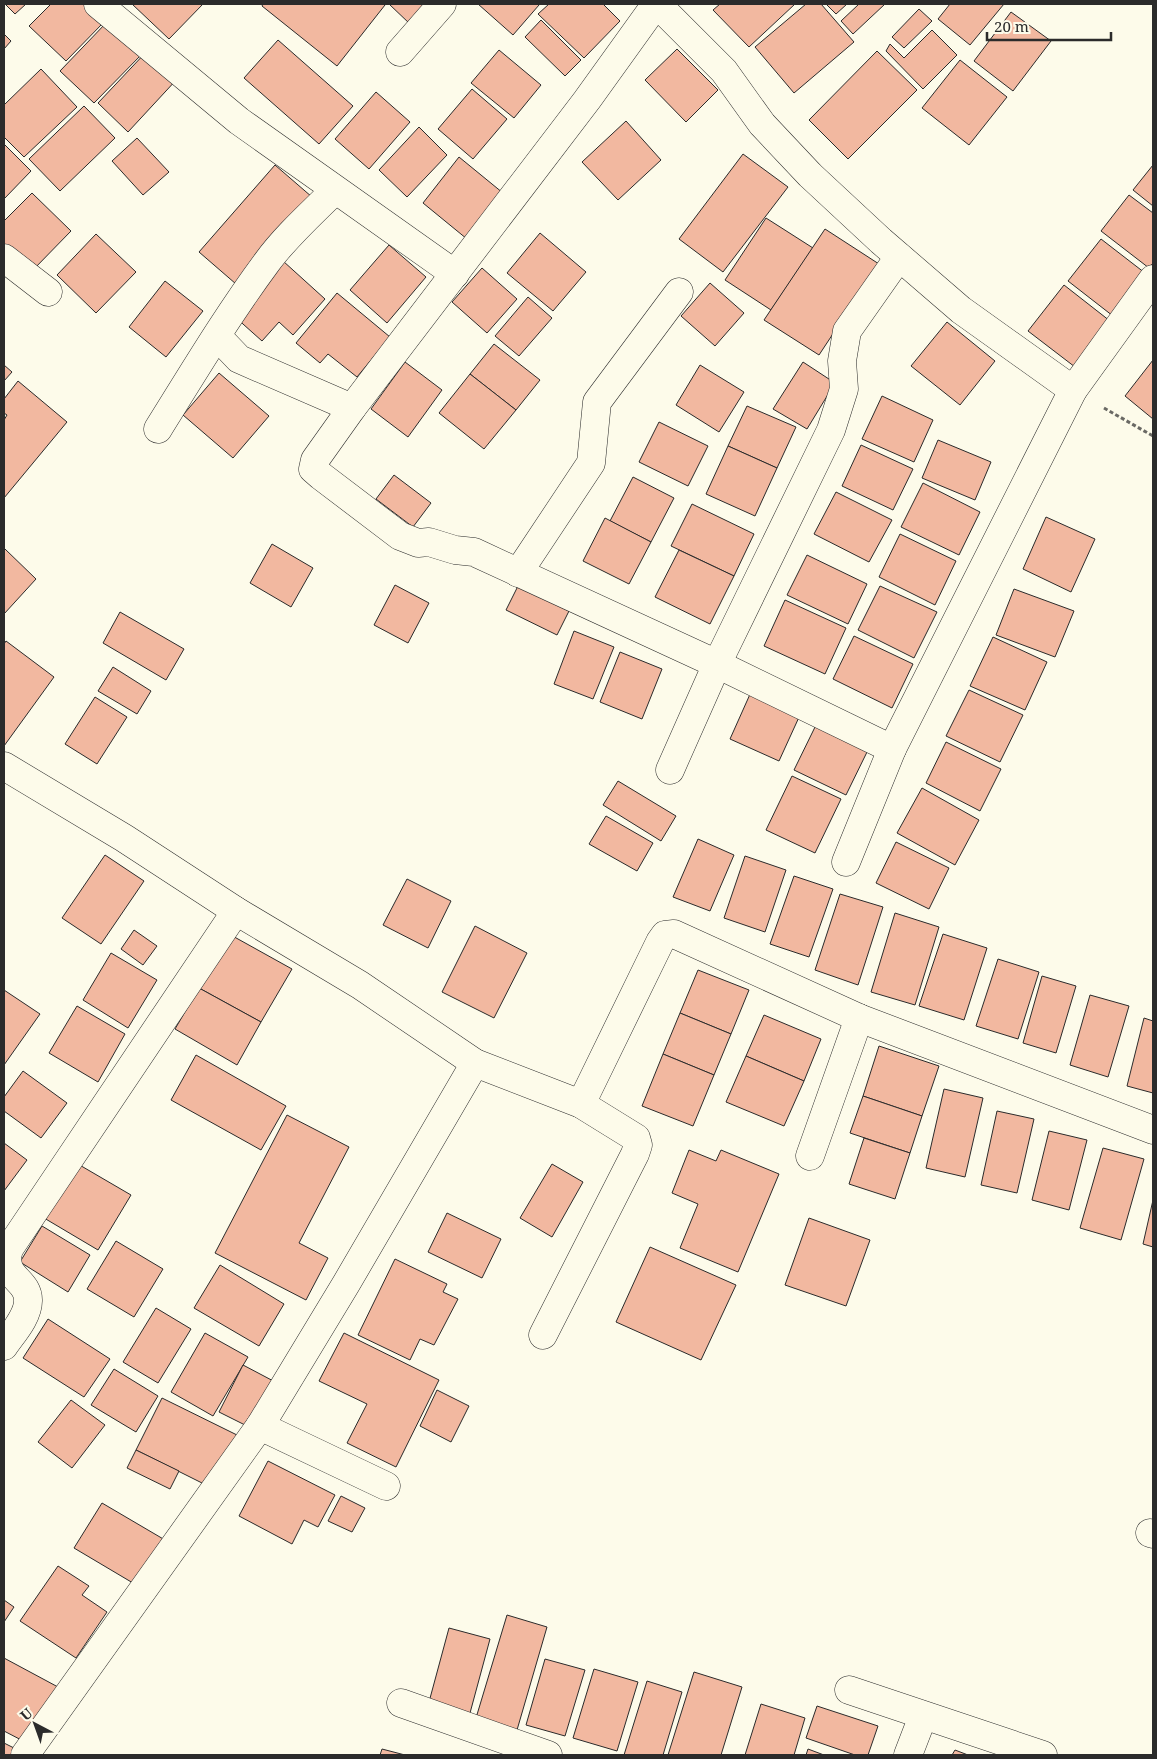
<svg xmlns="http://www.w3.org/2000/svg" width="1157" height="1759" font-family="'Noto Serif',serif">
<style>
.building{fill:#f2b8a0;stroke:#2b2b2b}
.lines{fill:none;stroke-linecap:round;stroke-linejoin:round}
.street-casing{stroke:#2b2b2b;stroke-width:29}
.path{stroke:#6a6964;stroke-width:3;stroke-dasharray:4 2.5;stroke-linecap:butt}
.street{stroke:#fdfbea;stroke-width:28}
</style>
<rect width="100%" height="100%" fill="#fdfbea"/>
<!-- building -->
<g class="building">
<path d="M5,4H26L15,14Z"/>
<path d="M51,4H83L103,23L66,61L29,26Z"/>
<path d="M132,4H203L169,39Z"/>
<path d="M263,4H383L385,5L337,66L262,6Z"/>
<path d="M389,4H430L410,24Z"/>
<path d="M478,4H538L539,5L513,35Z"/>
<path d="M549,4H603L620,21L584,58L538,14Z"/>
<path d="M720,4H795L749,47L713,10Z"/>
<path d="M806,4H821L854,42L794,93L755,47Z"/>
<path d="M826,4H847L836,14Z"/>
<path d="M859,4H885L853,34L841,21Z"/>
<path d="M950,4H1004L970,45L938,19Z"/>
<path d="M919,9L932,21L904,48L892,37Z"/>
<path d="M1011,12L1051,41L1013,91L974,61Z"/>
<path d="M541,20L581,60L565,76L525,37Z"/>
<path d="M107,22L142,54L94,103L60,71Z"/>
<path d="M932,30L957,55L923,89L886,51L890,44L904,58Z"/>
<path d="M4,34L11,41L4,49Z"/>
<path d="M278,40L353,106L319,144L244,78Z"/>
<path d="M677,49L718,90L686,122L645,80Z"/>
<path d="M148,50L178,78L128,132L98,103Z"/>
<path d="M499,50L541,85L514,118L471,83Z"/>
<path d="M877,51L917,90L848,159L809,120Z"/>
<path d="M960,60L1007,97L969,145L922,108Z"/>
<path d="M41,69L77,107L24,157L4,137V105Z"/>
<path d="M472,89L507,119L473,159L438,129Z"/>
<path d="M376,92L410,122L369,169L335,139Z"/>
<path d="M84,106L115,138L60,191L29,159Z"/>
<path d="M626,121L661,160L618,200L582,162Z"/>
<path d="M419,127L447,155L407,197L379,170Z"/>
<path d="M137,138L169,172L143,195L112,161Z"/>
<path d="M4,144L31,171L4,199Z"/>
<path d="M743,154L788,187L723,272L679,239Z"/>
<path d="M459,157L503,193L467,239L423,203Z"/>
<path d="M275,165L312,197L236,284L199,252Z"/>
<path d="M1153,165V206L1133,190Z"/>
<path d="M32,193L71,231L32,271L4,243V221Z"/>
<path d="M1129,195L1153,213V263L1149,268L1101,231Z"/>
<path d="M766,218L813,248L771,310L725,280Z"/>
<path d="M825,229L879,264L819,355L764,320Z"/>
<path d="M540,233L586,272L553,311L507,273Z"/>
<path d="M96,234L136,272L96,313L57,275Z"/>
<path d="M1101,239L1145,273L1113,316L1068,281Z"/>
<path d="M389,245L426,277L387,323L350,290Z"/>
<path d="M283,261L325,299L293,335L279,322L262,341L234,316Z"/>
<path d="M482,268L517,299L487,333L452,302Z"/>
<path d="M165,281L203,311L166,357L129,327Z"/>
<path d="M710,283L744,313L715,346L681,316Z"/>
<path d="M1064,285L1110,321L1075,367L1028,331Z"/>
<path d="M337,293L390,337L357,377L328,354L320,363L296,343Z"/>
<path d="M528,297L552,318L519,356L495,336Z"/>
<path d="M947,322L995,361L960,405L911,366Z"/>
<path d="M494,344L540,380L516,410L470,374Z"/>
<path d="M1153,360V419L1125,396Z"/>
<path d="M405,362L442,390L408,437L371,409Z"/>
<path d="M803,362L835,383L807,429L773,409Z"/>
<path d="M4,365L12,372L4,381Z"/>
<path d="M700,365L744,392L719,432L676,405Z"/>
<path d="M219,373L269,416L233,458L183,415Z"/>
<path d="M470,374L516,410L484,449L439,413Z"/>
<path d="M18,381L67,422L4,498V420L7,415L4,413V399Z"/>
<path d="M882,396L933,420L914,462L862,439Z"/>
<path d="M747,406L796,427L777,468L728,446Z"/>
<path d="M659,422L708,446L688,486L639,462Z"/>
<path d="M938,440L991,462L975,500L922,478Z"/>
<path d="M861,445L913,469L893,510L842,486Z"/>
<path d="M728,446L777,468L755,516L706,494Z"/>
<path d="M394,475L431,503L413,527L376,499Z"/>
<path d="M633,477L674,498L651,542L610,521Z"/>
<path d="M923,483L980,512L959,555L901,527Z"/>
<path d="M836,492L892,520L869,562L814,534Z"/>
<path d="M692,504L754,534L734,576L671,546Z"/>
<path d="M1046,517L1095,539L1071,592L1023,569Z"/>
<path d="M605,518L651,542L629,584L583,561Z"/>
<path d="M900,534L956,561L935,605L879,577Z"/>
<path d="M272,544L313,568L291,607L250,583Z"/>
<path d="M5,549L36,579L4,614V550Z"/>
<path d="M679,550L734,576L710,624L655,597Z"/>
<path d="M807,555L867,584L848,624L787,595Z"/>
<path d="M395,585L429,603L408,643L374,625Z"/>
<path d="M518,586L569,611L557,635L506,610Z"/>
<path d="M880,586L937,612L914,658L858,630Z"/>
<path d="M1014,589L1074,611L1055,657L996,635Z"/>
<path d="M785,600L846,628L825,674L764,646Z"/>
<path d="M120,612L184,649L166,680L103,643Z"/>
<path d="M574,631L614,647L593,699L554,684Z"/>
<path d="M854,636L913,664L892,708L833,679Z"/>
<path d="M993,637L1047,662L1025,710L970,686Z"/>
<path d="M6,641L54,677L4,746V644Z"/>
<path d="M620,652L662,669L642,719L600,702Z"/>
<path d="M113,667L151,691L137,714L98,691Z"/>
<path d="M969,690L1023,715L1000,762L946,736Z"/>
<path d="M751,692L800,715L779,761L730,739Z"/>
<path d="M95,697L127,717L97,764L65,744Z"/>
<path d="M816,725L868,750L846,795L794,770Z"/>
<path d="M946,742L1001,769L980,811L926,783Z"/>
<path d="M792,776L841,799L815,853L766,830Z"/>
<path d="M618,781L676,816L661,841L603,805Z"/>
<path d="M922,788L979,820L955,865L897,833Z"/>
<path d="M606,816L653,843L637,871L589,844Z"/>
<path d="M698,839L734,855L710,911L673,897Z"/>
<path d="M896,842L949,868L929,909L876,883Z"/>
<path d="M105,855L144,881L101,944L62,918Z"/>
<path d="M745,856L786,870L765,932L724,918Z"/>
<path d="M794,876L833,889L809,957L770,944Z"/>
<path d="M407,879L451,901L428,948L383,925Z"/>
<path d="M840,894L883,907L858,985L815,970Z"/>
<path d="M895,913L939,927L915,1005L871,992Z"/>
<path d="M475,926L527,953L494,1018L442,992Z"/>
<path d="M134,930L157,946L143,965L121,949Z"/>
<path d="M229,934L292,969L261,1022L199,988Z"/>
<path d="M943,934L987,948L964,1020L919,1006Z"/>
<path d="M111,953L157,980L128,1028L83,1000Z"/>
<path d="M998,959L1039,972L1018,1039L976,1026Z"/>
<path d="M698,970L749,990L731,1034L680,1013Z"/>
<path d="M1042,976L1076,986L1056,1053L1023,1043Z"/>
<path d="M199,988L261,1022L237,1065L175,1029Z"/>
<path d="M4,990L40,1014L4,1065Z"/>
<path d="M1090,995L1129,1006L1108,1077L1070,1065Z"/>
<path d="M77,1006L125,1034L98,1082L49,1053Z"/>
<path d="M680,1013L731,1034L714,1075L663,1054Z"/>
<path d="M764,1015L821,1039L804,1081L746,1056Z"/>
<path d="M1144,1018L1153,1021V1093L1127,1086Z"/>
<path d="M879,1046L939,1066L922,1116L863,1096Z"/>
<path d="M663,1054L714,1075L693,1126L642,1106Z"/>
<path d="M196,1055L286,1106L261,1150L171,1100Z"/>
<path d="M746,1056L804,1081L784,1126L726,1102Z"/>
<path d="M23,1071L67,1103L41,1138L4,1111V1097Z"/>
<path d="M944,1089L983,1098L965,1177L926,1168Z"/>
<path d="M863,1096L922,1116L910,1153L850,1133Z"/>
<path d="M997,1111L1034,1119L1017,1193L981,1185Z"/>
<path d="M287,1115L349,1147L299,1243L328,1258L306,1300L215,1253Z"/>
<path d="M1049,1131L1087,1140L1069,1210L1032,1200Z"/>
<path d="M864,1138L910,1153L895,1199L849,1184Z"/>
<path d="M4,1143L27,1160L4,1191Z"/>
<path d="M1103,1148L1144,1159L1121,1240L1080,1228Z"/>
<path d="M689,1150L716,1161L721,1150L779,1174L738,1272L680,1248L698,1204L672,1193Z"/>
<path d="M71,1160L131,1195L98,1250L39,1215Z"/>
<path d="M552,1164L583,1182L552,1237L520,1218Z"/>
<path d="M1153,1200V1247L1143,1244Z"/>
<path d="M447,1213L501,1239L482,1278L428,1252Z"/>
<path d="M809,1218L870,1240L846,1306L785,1285Z"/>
<path d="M42,1226L90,1255L68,1292L20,1262Z"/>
<path d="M116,1241L163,1269L134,1317L87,1289Z"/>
<path d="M650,1247L736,1285L701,1360L616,1322Z"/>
<path d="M395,1259L447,1284L443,1292L458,1299L434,1345L420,1339L410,1360L358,1335Z"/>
<path d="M220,1265L284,1304L259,1346L194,1308Z"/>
<path d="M156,1308L191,1329L158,1383L123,1362Z"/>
<path d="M48,1319L110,1359L84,1397L23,1358Z"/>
<path d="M205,1333L248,1357L213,1416L171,1392Z"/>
<path d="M344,1333L439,1380L396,1467L347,1443L367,1404L319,1381Z"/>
<path d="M243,1365L279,1384L255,1430L219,1412Z"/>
<path d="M114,1369L158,1396L136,1432L91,1405Z"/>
<path d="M437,1390L469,1406L451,1442L420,1426Z"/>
<path d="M162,1398L237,1435L210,1487L136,1450Z"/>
<path d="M71,1400L105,1425L72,1468L38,1442Z"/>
<path d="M136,1450L179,1471L170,1489L127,1468Z"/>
<path d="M268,1461L335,1495L318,1527L304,1520L292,1544L239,1516Z"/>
<path d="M341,1496L365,1508L352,1532L328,1521Z"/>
<path d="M102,1503L165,1540L138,1586L74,1548Z"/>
<path d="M58,1566L89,1586L82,1595L107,1612L76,1658L20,1621Z"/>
<path d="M4,1600L14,1607L4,1622Z"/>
<path d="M507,1615L547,1627L517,1730L476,1718Z"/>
<path d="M449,1628L490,1639L470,1713L429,1702Z"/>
<path d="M4,1658L58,1687L29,1744L4,1731Z"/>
<path d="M545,1659L585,1670L565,1736L526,1725Z"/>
<path d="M594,1669L638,1682L617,1751L573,1738Z"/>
<path d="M694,1672L742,1687L721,1755H668Z"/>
<path d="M647,1681L682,1692L663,1755H624Z"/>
<path d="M761,1704L805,1718L794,1755H745Z"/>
<path d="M817,1706L878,1726L868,1755H855L806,1738Z"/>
<path d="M4,1743L16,1749L12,1755H4Z"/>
<path d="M382,1749L405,1755H380Z"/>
<path d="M808,1749L824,1755H806Z"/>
<path d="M955,1750L968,1755H952Z"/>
</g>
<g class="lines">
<!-- street casing -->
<g class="street-casing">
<g id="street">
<path d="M98,4L239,121L455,274"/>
<path d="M656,4L587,100L352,408L315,460L313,469L321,476L400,536L418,543L429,542L455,550L474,552L717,664L892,749L1073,390L1153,279"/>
<path d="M657,4L724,71L762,124L810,175L881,241L961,310L1073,390"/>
<path d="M400,52L442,4"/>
<path d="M4,258L48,292"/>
<path d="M217,336L239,359L352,408"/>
<path d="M158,429C193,373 227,316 267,262C286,236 312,213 335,190"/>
<path d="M518,573L591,463L597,402L679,292"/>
<path d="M4,766L124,838L236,911L360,985L475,1063L581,1104L636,1138L638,1145L635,1154L543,1335"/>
<path d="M670,770L717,664L831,430L844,389L842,361L847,331L899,257"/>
<path d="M846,862L892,749"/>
<path d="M581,1104L660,942L665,935L674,934L859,1018L1153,1130"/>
<path d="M810,1156L859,1018"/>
<path d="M4,1346C12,1334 28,1317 28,1301C29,1279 0,1278 9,1249L236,911"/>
<path d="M260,1426L386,1486"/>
<path d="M1150,1533L1153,1534"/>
<path d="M849,1690L1043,1755"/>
<path d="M401,1703L548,1755"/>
<path d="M25,1755L260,1426L346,1284L475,1063"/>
<path d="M908,1755L923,1716"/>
</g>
</g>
<!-- path -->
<path class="path" d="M1104,408L1153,436"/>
<!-- street -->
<use href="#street" class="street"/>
</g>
<!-- border -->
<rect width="1157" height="1759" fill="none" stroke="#2b2b2b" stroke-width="10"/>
<!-- north arrow -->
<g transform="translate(35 1724) rotate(319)" stroke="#fdfbea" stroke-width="4" paint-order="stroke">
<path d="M0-4L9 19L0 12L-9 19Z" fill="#2b2b2b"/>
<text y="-8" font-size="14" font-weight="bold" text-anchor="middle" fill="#2b2b2b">U</text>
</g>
<!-- scale -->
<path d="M987 32v8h124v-8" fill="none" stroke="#2b2b2b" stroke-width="2.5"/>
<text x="994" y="32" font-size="15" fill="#2b2b2b" stroke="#fdfbea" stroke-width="4" paint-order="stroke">20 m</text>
</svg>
